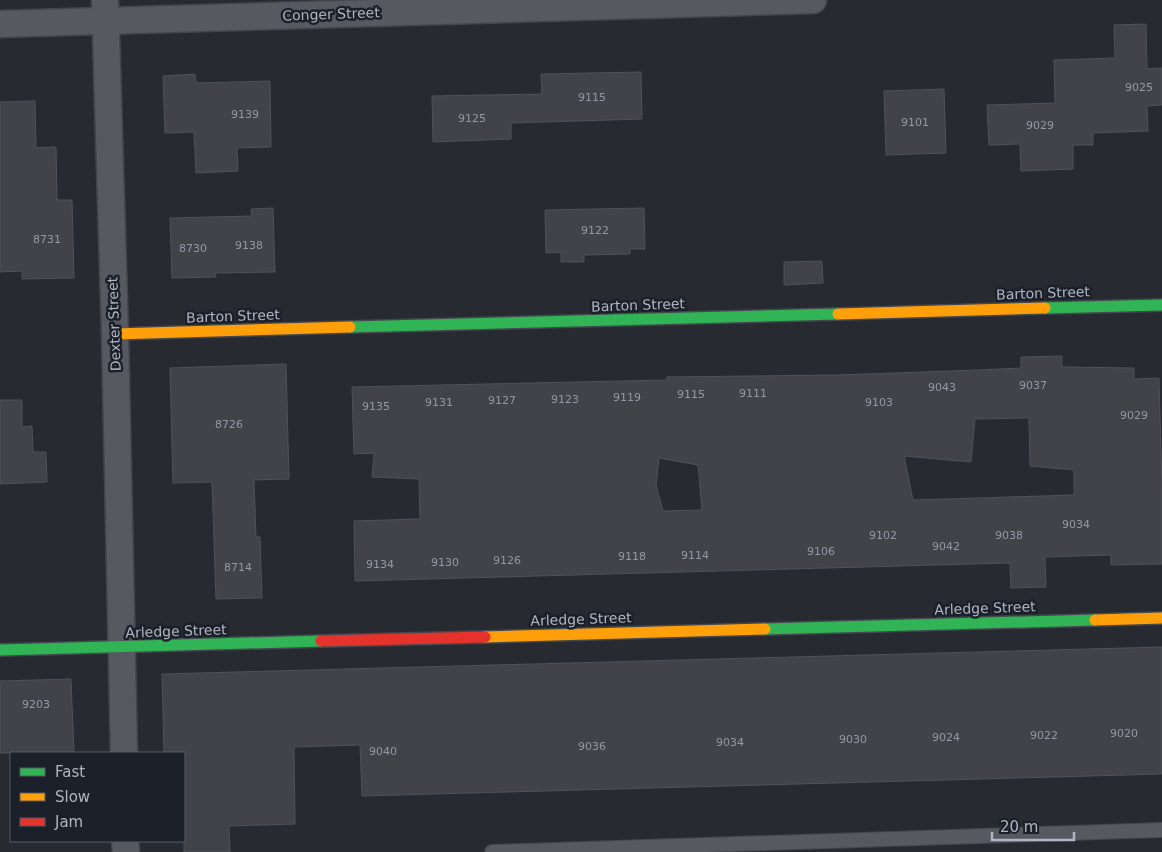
<svg xmlns="http://www.w3.org/2000/svg" width="1162" height="852" font-family="'DejaVu Sans',sans-serif">
<style>
.building{fill:#414349;stroke:#4e5259;fill-rule:evenodd}
.lines{fill:none;stroke-linecap:round;stroke-linejoin:round}
.lane-casing{stroke:#42454a;stroke-width:16}
.street-casing{stroke:#42454a;stroke-width:29}
.fast-casing{stroke:#44474e;stroke-width:14}
.slow-casing{stroke:#44474e;stroke-width:14}
.jam-casing{stroke:#44474e;stroke-width:14}
.lane{stroke:#565960;stroke-width:14}
.street{stroke:#565960;stroke-width:26}
.fast{stroke:#30b455;stroke-width:11}
.slow{stroke:#ff9f0a;stroke-width:11}
.jam{stroke:#e5322d;stroke-width:11}
.labels{text-anchor:middle;dominant-baseline:central;stroke-width:5;stroke-linejoin:round;paint-order:stroke}
.number-label{font-size:11px;fill:#9498a4}
.street-label{font-size:14px;fill:#b0b5c2;stroke:#1b202a}
</style>
<rect width="100%" height="100%" fill="#272a31"/>
<!-- building -->
<g class="building">
<path d="M1146,24L1147,69L1162,68V105L1147,106L1148,131L1093,133V145H1073V169L1021,171L1020,144L989,145L987,105L1055,103L1054,60L1115,58L1114,25Z"/>
<path d="M641,72L642,119L511,123V139L433,142L432,96L542,94L541,74Z"/>
<path d="M195,74L196,83L270,81L271,147L237,148L238,171L196,173L194,132L165,133L163,76Z"/>
<path d="M944,89L946,153L886,155L884,91Z"/>
<path d="M35,101L36,148L56,147L57,200H72L74,278L22,279V271L0,272V102Z"/>
<path d="M273,208L275,272L215,273L216,277L172,278L170,218L252,216L251,209Z"/>
<path d="M644,208L645,249H630V254L584,255V262H561V252L546,253L545,210Z"/>
<path d="M822,261L823,283L784,285V262Z"/>
<path d="M1062,356V367L1134,368V379L1159,378L1162,489V564L1111,565V555L1045,557L1046,587L1011,588L1010,563L355,581L354,521L420,519L419,479L372,477L374,453L354,454L352,387L667,380V377L838,375L979,370L1021,368V357ZM1029,418L1030,466L1074,470V495L913,500L904,456L971,462L975,419ZM659,458L698,465L702,510L663,511L656,485Z"/>
<path d="M286,364L289,479L254,480L256,537H260L262,598L216,599L212,482L173,483L170,368Z"/>
<path d="M0,400H22V427L32,426L33,452H46L47,482L0,484Z"/>
<path d="M1162,647V774L362,796L360,745L294,747L295,824L229,826L230,852H184V753H164L162,674Z"/>
<path d="M71,679L74,753H0V681Z"/>
</g>
<g class="lines">
<!-- lane casing -->
<g class="lane-casing">
<path id="lane" d="M492,852L1162,830"/>
</g>
<!-- street casing -->
<g class="street-casing">
<g id="street">
<path d="M105,0L115,334L124,753"/>
<path d="M0,24L813,0"/>
<path d="M125,841L126,852"/>
</g>
</g>
<!-- fast casing -->
<g class="fast-casing">
<g id="fast">
<path d="M1045,308L1162,305"/>
<path d="M350,327L838,314"/>
<path d="M765,629L1095,620"/>
<path d="M0,650L321,641"/>
</g>
</g>
<!-- slow casing -->
<g class="slow-casing">
<g id="slow">
<path d="M838,314L1045,308"/>
<path d="M115,334L350,327"/>
<path d="M1095,620L1162,618"/>
<path d="M485,637L765,629"/>
</g>
</g>
<!-- jam casing -->
<g class="jam-casing">
<path id="jam" d="M321,641L485,637"/>
</g>
<!-- lane -->
<use href="#lane" class="lane"/>
<!-- street -->
<use href="#street" class="street"/>
<!-- fast -->
<use href="#fast" class="fast"/>
<!-- slow -->
<use href="#slow" class="slow"/>
<!-- jam -->
<use href="#jam" class="jam"/>
</g>
<g class="labels">
<!-- number labels -->
<g class="number-label">
<text x="1139" y="87">9025</text>
<text x="592" y="97">9115</text>
<text x="245" y="114">9139</text>
<text x="472" y="118">9125</text>
<text x="915" y="122">9101</text>
<text x="1040" y="125">9029</text>
<text x="595" y="230">9122</text>
<text x="47" y="239">8731</text>
<text x="249" y="245">9138</text>
<text x="193" y="248">8730</text>
<text x="1033" y="385">9037</text>
<text x="942" y="387">9043</text>
<text x="753" y="393">9111</text>
<text x="691" y="394">9115</text>
<text x="627" y="397">9119</text>
<text x="565" y="399">9123</text>
<text x="502" y="400">9127</text>
<text x="439" y="402">9131</text>
<text x="879" y="402">9103</text>
<text x="376" y="406">9135</text>
<text x="1134" y="415">9029</text>
<text x="229" y="424">8726</text>
<text x="1076" y="524">9034</text>
<text x="883" y="535">9102</text>
<text x="1009" y="535">9038</text>
<text x="946" y="546">9042</text>
<text x="821" y="551">9106</text>
<text x="695" y="555">9114</text>
<text x="632" y="556">9118</text>
<text x="507" y="560">9126</text>
<text x="445" y="562">9130</text>
<text x="380" y="564">9134</text>
<text x="238" y="567">8714</text>
<text x="36" y="704">9203</text>
<text x="1124" y="733">9020</text>
<text x="1044" y="735">9022</text>
<text x="946" y="737">9024</text>
<text x="853" y="739">9030</text>
<text x="730" y="742">9034</text>
<text x="592" y="746">9036</text>
<text x="383" y="751">9040</text>
</g>
<!-- street labels -->
<g class="street-label">
<text transform="translate(331 14) rotate(-2)">Conger Street</text>
<text transform="translate(1043 293) rotate(-2)">Barton Street</text>
<text transform="translate(638 305) rotate(-2)">Barton Street</text>
<text transform="translate(233 316) rotate(-2)">Barton Street</text>
<text transform="translate(114 324) rotate(-92)">Dexter Street</text>
<text transform="translate(985 608) rotate(-2)">Arledge Street</text>
<text transform="translate(581 619) rotate(-2)">Arledge Street</text>
<text transform="translate(176 631) rotate(-2)">Arledge Street</text>
</g>
</g>
<!-- legend -->
<rect x="10" y="752" width="175" height="90" fill="#1b202a" stroke="#575c67"/>
<rect x="20" y="768" width="25" height="8" fill="#30b455" stroke="#575c67"/>
<text x="55" y="777" font-size="15" fill="#b0b5c2">Fast</text>
<rect x="20" y="793" width="25" height="8" fill="#ff9f0a" stroke="#575c67"/>
<text x="55" y="802" font-size="15" fill="#b0b5c2">Slow</text>
<rect x="20" y="818" width="25" height="8" fill="#e5322d" stroke="#575c67"/>
<text x="55" y="827" font-size="15" fill="#b0b5c2">Jam</text>
<!-- scale -->
<path d="M992 832v8h82v-8" fill="none" stroke="#b0b5c2" stroke-width="2.5"/>
<text x="1000" y="832" font-size="15" fill="#b0b5c2" stroke="#1b202a" stroke-width="4" paint-order="stroke">20 m</text>
</svg>
